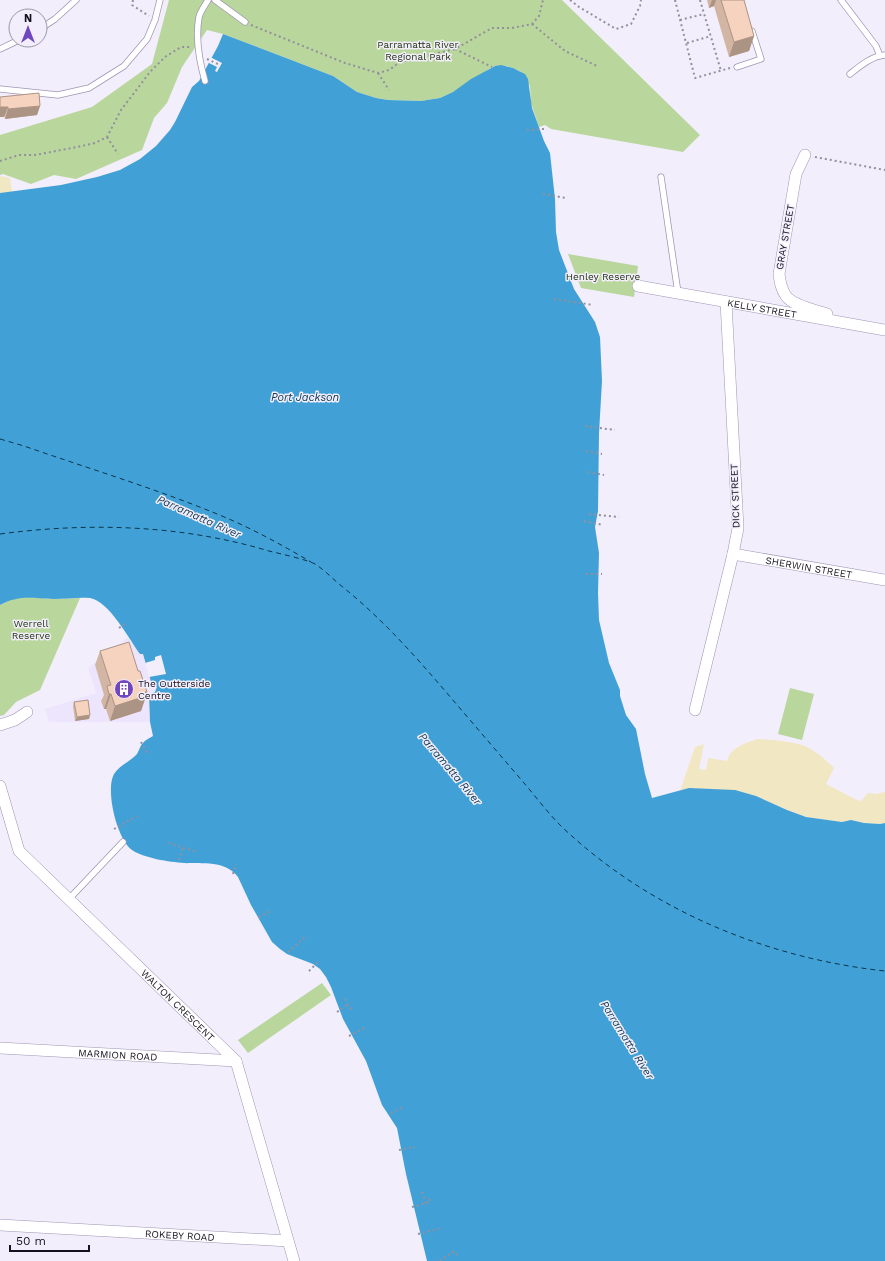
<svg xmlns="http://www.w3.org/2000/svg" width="885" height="1261" font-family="'Work Sans',sans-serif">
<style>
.built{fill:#ede5fe}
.green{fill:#b9d69c}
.sand{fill:#f1e7c2}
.water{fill:#41a1d7}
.pier{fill:#f2eefc}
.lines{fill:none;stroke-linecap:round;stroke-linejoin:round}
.ferry{stroke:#09344a;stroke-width:1;stroke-dasharray:5 4;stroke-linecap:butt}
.service-casing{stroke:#9f95b5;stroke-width:7}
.minor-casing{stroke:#9f95b5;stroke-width:12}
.path{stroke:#938f9c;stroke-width:2;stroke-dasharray:2 3;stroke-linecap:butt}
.service{stroke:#fff;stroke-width:5.5}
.minor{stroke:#fff;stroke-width:11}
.wall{fill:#d3b5a3}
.shaded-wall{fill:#ac9485}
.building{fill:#f5d3be;stroke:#ac9485}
.labels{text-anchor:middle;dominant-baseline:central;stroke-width:3;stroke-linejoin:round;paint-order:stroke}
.park-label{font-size:10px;fill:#233310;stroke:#f2eefc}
.street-label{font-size:10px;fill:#16121d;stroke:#f2eefc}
.poi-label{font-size:10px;fill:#16121d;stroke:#f2eefc;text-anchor:start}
.water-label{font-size:11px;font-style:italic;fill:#09344a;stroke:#f2eefc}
</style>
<rect width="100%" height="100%" fill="#f2eefc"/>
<!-- built -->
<path class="built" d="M128,637L140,654H143L157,687L155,692L149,694L150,722H49L45,709L96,693L88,668Z"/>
<!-- green -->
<g class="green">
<path d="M169,0H562L700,135L683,152L551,129L545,125L539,127L531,103L530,86L520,71L507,66H495L489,69L453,92L440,98L421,101L388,100L376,98L357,92L333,76L223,34L207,30L182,67L167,103L154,118L142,150L76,179L54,175L31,184L3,174L0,175V135L92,107L152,64Z"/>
<path d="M568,254L638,266L634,297L581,288Z"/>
<path d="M23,597L54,599L80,598L40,690L16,702L4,715L0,716V605L15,598Z"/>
<path d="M790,688L814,694L802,740L778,734Z"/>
<path d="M322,983L331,995L248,1053L238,1040Z"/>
</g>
<!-- sand -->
<g class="sand">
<path d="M0,176L10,178L12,192L0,193Z"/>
<path d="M757,739C772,740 793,741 807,747C817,752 826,760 834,768L826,784L857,800L861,801L868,793L876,794L885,792V823L880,824L864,823L851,820L842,822L806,817L787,810L756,796L689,788L680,791L695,747L704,744L699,769L706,770L708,758L727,761C731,747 744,744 757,739Z"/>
</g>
<!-- water -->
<path class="water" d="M223,34L333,76L357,92L376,98L388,100L421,101L440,98L453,92L471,79L495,66L501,65L513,68L525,74L528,79L532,108L544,141L550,153L555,199L556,232L559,250L574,289L595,322L600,337L602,381L599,433L598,511L595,527L599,553L598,593L599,620L609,663L620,690V696L626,715L636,729L645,774L652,798L689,788L735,790L756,796L787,810L806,817L842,822L851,820L864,823L880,824L885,823V1261H427L406,1174L397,1128L382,1105L366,1061L343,1019L331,987L326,977L320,969L313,964L287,954L280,949L272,942L251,905L238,877C225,860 203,864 184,863C170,862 143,858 132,850C117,839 105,790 114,774C119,766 129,762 135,756C139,753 139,747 143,743C145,740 150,738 153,736L150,722L149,694L155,692L157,687L152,685L143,654H140C129,639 109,601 90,598C78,597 66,599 54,599C31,599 22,594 0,605V193L61,185L97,177L120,170L140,159L156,146L170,130L175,122L192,87L199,81L218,46Z"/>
<!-- pier -->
<g class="pier">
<path d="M210,57L222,63L217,72L215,71L217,67L207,62Z"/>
<path d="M161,655L166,674L149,677L145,663L155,660V657Z"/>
</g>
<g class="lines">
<!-- ferry -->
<g class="ferry">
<path d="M0,439L24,446C90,469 157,489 222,516C253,529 282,545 311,562"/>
<path d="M0,534C90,522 182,525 269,551C281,554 305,559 315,564C323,569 331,577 339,584C382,618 417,658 452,699C476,727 500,755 524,783C536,797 548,813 561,826C649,910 766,958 885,971"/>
</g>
<!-- service casing -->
<g class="service-casing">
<g id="service">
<path d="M215,0L245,22"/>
<path d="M841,0L876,46L880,56"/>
<path d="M40,29L55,19L76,0"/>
<path d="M0,49L19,40"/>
<path d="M737,67L761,59L752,31"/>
<path d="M850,74C860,66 872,56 885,55"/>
<path d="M205,81C199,60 195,39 199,17C200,12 205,5 208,0"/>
<path d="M0,89L58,95L89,88L124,66L147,39L155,20L160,0"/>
<path d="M661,177L678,293"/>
<path d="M69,899L123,842"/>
</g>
</g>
<!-- minor casing -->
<g class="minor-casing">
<g id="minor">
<path d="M805,155L796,174L779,274C780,282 781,289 786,296C793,306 816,310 827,314"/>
<path id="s1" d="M638,286L885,330"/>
<path id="s2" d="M733,554L885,580"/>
<path d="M695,710L733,554L738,528L726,302"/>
<path d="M0,725L15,720L27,712"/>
<path id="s3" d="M0,786L19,851L236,1061L294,1261"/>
<path id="s4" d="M0,1048L236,1061"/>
<path id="s5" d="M0,1225L288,1241"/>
</g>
</g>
<!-- path -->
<g class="path">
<path d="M133,0L132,5L149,16"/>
<path d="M570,0L579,7L616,29L631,24L640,6L641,0"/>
<path d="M675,0L695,78L730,68"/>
<path d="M700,0L721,71"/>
<path d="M680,20L704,14"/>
<path d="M532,24L565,51L597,66"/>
<path d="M251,25L345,63L378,73L389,70L400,62L455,49L492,28H512L532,24L539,16L543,0"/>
<path d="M687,43L711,36"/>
<path d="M455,49L492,67"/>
<path d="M207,59L220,65"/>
<path d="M378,73L389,90"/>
<path d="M527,130L544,129"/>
<path d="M107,137L118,154"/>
<path d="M815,157L885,170"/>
<path d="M0,161L19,155H35L77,147L95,143L107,137L121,110L150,72L165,57L181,47H190"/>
<path d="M543,194L566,198"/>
<path d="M554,299L593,305"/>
<path d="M585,426L615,430"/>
<path d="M586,451L602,454"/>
<path d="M588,472L604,475"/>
<path d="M589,514L619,517"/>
<path d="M584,521L603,525"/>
<path d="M586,574H602"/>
<path d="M119,628L125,624"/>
<path d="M141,742L148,755"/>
<path d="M114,829L137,816"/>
<path d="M169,843L197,852"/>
<path d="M179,860L183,847"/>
<path d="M233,874L236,864"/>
<path d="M259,917L272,910"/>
<path d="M288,952L306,936"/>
<path d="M309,971L318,962"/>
<path d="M345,999L352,1010"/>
<path d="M337,1012L349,1004"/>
<path d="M349,1036L364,1028"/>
<path d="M391,1113L402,1108"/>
<path d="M399,1150L415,1147"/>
<path d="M422,1192L426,1203"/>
<path d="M412,1207L430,1202L429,1198"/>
<path d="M418,1234L442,1228"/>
<path d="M440,1261L454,1251L457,1255"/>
</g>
<!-- service -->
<use href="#service" class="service"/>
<!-- minor -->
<use href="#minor" class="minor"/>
</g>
<!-- wall -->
<g class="wall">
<path d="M707,0H744L754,36L749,51L729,57L714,6L709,8Z"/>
<path d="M0,97L40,106L37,115L5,119Z"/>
<path d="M100,651L138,671L147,692L145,695L146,696L141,711L110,721L106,709H104L101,701L104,695L95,665Z"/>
<path d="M74,702L90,715L89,719L75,721L73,706Z"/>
</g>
<!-- shaded-wall -->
<g class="shaded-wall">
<path d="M712,0H716L714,6L709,8Z"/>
<path d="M754,36L749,51L729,57L734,42Z"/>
<path d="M40,106L37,115L5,119L8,109Z"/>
<path d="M0,107H8L4,117H0Z"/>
<path d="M145,692H147L145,697L146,696L141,711L110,721L115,706Z"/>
<path d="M109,694H111L106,709H104Z"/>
<path d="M90,715L89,719L75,721L77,717Z"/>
</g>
<!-- building -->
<g class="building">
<path d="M721,0H744L754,36L734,42Z"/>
<path d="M39,93L40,106L8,109V107H0V97Z"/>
<path d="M129,642L138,671H140L147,692H145L146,696L115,706L111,694H109L107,686L111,685L100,651Z"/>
<path d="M88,700L90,715L77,717L74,702Z"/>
</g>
<!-- icons -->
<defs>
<g id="building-disc" transform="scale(1)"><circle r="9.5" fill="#7047bf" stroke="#f2eefc"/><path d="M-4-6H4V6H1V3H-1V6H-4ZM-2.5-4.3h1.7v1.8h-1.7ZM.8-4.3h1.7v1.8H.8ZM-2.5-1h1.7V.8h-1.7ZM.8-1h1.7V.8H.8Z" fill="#fff"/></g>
</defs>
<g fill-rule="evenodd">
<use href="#building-disc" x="124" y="689"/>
</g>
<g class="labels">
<!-- park labels -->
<g class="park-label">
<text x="418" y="44">Parramatta River<tspan x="418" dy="12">Regional Park</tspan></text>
<text x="603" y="276">Henley Reserve</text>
<text x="31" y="623">Werrell<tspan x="31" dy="12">Reserve</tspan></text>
</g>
<!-- street labels -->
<g class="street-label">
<text transform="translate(785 237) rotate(-80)">GRAY STREET</text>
<text stroke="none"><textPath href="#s1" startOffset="126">KELLY STREET</textPath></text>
<text transform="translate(735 496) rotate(-92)">DICK STREET</text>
<text stroke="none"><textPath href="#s2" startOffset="77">SHERWIN STREET</textPath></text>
<text stroke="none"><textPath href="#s3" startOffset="289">WALTON CRESCENT</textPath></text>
<text stroke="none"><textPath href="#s4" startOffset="118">MARMION ROAD</textPath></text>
<text stroke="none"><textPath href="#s5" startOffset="180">ROKEBY ROAD</textPath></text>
</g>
<!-- poi labels -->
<g class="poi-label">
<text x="138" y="683">The Outterside<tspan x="138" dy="12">Centre</tspan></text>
</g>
<!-- water labels -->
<g class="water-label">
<text x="305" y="397">Port Jackson</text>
<text transform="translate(199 517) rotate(24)">Parramatta River</text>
<text transform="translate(450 769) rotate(50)">Parramatta River</text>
<text transform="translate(627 1040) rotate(58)">Parramatta River</text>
</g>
</g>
<!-- north arrow -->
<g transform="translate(28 28)"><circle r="19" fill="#f2eefc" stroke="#9a96a3"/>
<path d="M0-3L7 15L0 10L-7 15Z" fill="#7047bf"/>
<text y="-6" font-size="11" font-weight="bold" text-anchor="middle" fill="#16121d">N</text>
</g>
<!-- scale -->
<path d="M10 1245v6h79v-6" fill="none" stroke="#16121d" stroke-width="2"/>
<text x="16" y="1245" font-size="12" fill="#16121d" stroke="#f2eefc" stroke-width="3" paint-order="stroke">50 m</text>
</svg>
